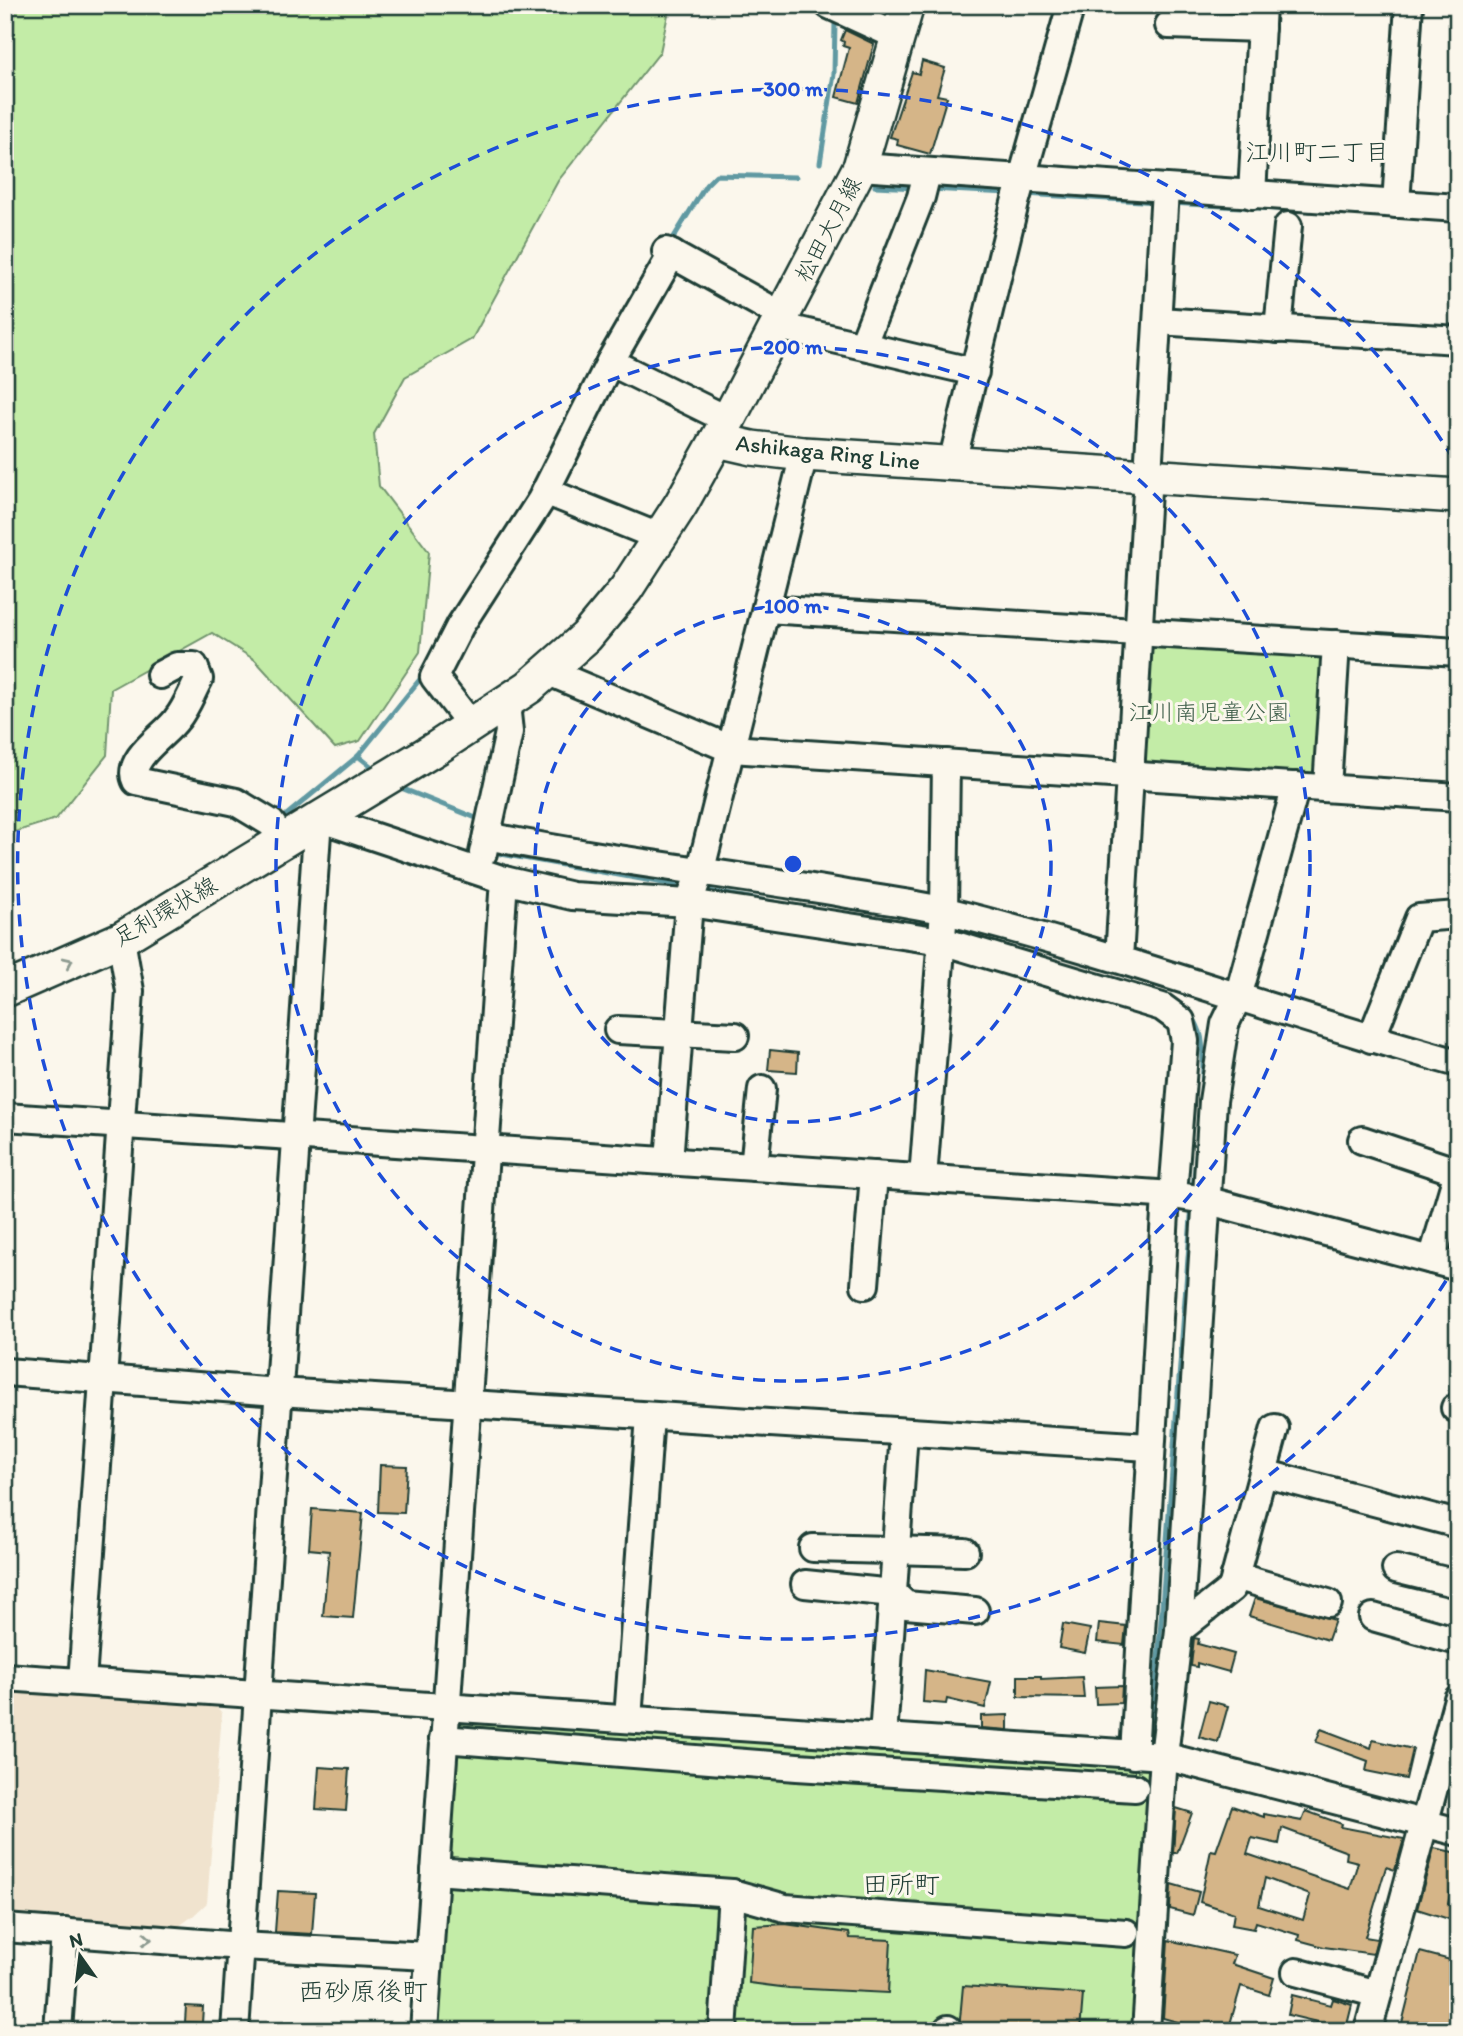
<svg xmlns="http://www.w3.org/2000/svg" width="1463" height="2036" font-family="Itim,'Klee One',sans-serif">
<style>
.built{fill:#f0e3ce}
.green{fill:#c3eca7;stroke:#71946e;stroke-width:2}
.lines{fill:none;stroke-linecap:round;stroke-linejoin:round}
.stream{stroke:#6099a2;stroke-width:5}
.building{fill:#d5b588;stroke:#1f3d34;stroke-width:2;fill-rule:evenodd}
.minor-casing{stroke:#1f3d34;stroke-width:32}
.major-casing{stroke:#1f3d34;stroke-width:38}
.minor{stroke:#fbf7ec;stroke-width:26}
.major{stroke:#fbf7ec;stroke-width:33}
.oneway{stroke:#8d9a90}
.ring{fill:none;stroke:#1d4ed8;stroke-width:3.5;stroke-dasharray:12 9}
.labels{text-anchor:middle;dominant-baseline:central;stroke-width:6;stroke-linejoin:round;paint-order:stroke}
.street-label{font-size:23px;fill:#1f3d34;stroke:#fbf7ec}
.park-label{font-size:23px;fill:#40604b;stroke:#fbf7ec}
.neighbourhood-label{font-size:24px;fill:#1f3d34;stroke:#fbf7ec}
.quarter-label{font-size:26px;fill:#1f3d34;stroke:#fbf7ec}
.centre{fill:#1d4ed8;stroke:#fbf7ec;stroke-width:3.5}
.ring-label{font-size:21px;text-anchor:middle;font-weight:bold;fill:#1d4ed8;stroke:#fbf7ec;stroke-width:6;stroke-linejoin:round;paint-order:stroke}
</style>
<rect width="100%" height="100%" fill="#fbf7ec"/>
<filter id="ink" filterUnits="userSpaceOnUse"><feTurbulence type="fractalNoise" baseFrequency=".0143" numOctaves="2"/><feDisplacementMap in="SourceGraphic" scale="14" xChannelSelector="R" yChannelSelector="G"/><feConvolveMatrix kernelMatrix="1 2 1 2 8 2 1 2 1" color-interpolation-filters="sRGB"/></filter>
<g filter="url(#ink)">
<!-- built -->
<path class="built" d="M5,1689L216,1706L222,1713L207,1903L193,1916L168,1934L5,1921Z"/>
<!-- green -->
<g class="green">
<path d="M5,5H670L660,52L558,181L472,339L405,377L374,434L379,486L429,552L420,652L360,741L335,748L255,660L212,633L111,689L107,755L56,819L5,835Z"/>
<path d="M1154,645L1322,658L1315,776L1144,770L1145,650Z"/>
<path d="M465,1717L1157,1767L1139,2031H434L452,1757L459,1722Z"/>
</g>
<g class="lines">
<!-- stream -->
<g class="stream">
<path d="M820,163L834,74L835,22"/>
<path d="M875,186L917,188"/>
<path d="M930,189L1008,193"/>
<path d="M1025,194L1158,202"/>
<path d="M1171,203L1347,213"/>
<path d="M669,245L706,185L716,175L796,177"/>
<path d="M358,756L377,771"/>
<path d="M396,786L481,820"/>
<path d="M278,822L358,756L425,673"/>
<path d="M496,846L501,854L686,887"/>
<path d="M702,890L803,907"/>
<path d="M1172,1000C1186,1005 1195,1018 1200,1032C1209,1058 1195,1158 1193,1191"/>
<path d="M1152,1742L1192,1204"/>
</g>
</g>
<!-- building -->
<g class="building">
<path d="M845,30L874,44L858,103L836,97L849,48L843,46L844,42L841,40Z"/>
<path d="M922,61L945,68L937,95L947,97L930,154L897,145L898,139L890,137L912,72L919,74Z"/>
<path d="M770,1050L798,1053L797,1072L768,1070Z"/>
<path d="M380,1465L407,1466L404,1513L378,1512Z"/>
<path d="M312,1509L363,1513L353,1618L323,1616L329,1551L309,1549Z"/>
<path d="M1255,1598L1335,1620L1328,1640L1249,1616Z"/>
<path d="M1099,1623L1126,1626L1124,1645L1097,1642Z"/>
<path d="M1063,1624L1090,1629L1085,1653L1059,1648Z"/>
<path d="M1194,1638L1199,1639L1198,1644L1234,1654L1229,1672L1197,1663V1667L1191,1666Z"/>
<path d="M925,1670L991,1682L985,1708L947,1699L946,1704L923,1702Z"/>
<path d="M1018,1676H1041V1679L1082,1677L1084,1698L1018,1697Z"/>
<path d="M1122,1686L1121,1703L1096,1704L1095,1687Z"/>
<path d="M1209,1701L1228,1706L1218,1742L1199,1737Z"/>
<path d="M1008,1715V1730L981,1728V1716Z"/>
<path d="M1321,1729L1371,1748L1373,1740L1413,1749L1406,1779L1366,1771L1368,1761L1316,1742Z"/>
<path d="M319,1767L349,1769L346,1811L316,1809Z"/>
<path d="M1232,1806L1264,1817V1814L1302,1821L1306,1811L1342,1824L1341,1827L1404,1839L1395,1870L1386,1867L1365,1937L1377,1939L1373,1954L1324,1947L1298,1940L1299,1935L1256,1922L1254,1929L1232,1925L1234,1913L1200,1902L1211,1850L1216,1851ZM1282,1828L1347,1852L1346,1859L1358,1862L1350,1889L1247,1854L1252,1838L1279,1844ZM1265,1878L1310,1895L1303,1920L1259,1906Z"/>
<path d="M1176,1808L1192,1813L1177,1853H1173Z"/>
<path d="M1434,1848L1458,1853L1448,1904L1458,1905V1922L1417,1909Z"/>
<path d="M1171,1884L1199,1892L1193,1915L1170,1909Z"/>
<path d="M278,1891L315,1893L312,1934L275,1932Z"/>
<path d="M785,1924L849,1933L850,1938L891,1940L888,1993L789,1988L749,1983L753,1926Z"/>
<path d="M1168,1940L1235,1955L1232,1964L1274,1978L1269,1995L1241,1986L1228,2031H1210L1163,2018Z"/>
<path d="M1420,1952L1458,1962V2031H1400Z"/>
<path d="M963,1986L1083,1994L1080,2031H964L960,2019Z"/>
<path d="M1292,1995L1331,2005L1333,1999L1352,2005L1346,2029L1288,2015Z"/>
<path d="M186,2006L203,2007L202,2023L185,2022Z"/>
</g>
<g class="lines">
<!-- minor casing -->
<g class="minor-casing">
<g id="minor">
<path d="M829,5L899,37"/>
<path d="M1169,25L1261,28"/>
<path d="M860,167L1458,208"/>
<path d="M1252,195L1262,5"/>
<path d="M1396,204L1409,5"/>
<path d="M666,251L783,316"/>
<path d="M1158,321L1458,340"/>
<path d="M778,326L975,372"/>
<path d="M1278,329L1288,226"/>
<path d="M863,344L921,197L927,173"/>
<path d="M610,362L672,254"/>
<path d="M952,463L1015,203L1071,5"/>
<path d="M545,491L659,537"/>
<path d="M766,609L1458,652"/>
<path d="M549,672L731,749L1458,797"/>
<path d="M160,675L177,666H194L199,679C192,692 186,708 177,719C166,735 125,759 136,781L236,802L271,823L283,840"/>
<path d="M472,726L434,677L460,626L541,500L610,362L728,420"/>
<path d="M1327,788L1336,644"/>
<path d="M487,836C604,860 724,873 842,893C876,899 912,903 946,911C1119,954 1286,1016 1458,1063"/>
<path d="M483,853L509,732L506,704"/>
<path d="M1119,959L1165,190"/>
<path d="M618,1030L735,1036"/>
<path d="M1371,1039L1419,918L1458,915"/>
<path d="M5,1117L1173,1195L1205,1200L1458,1267"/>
<path d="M1362,1140L1458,1172"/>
<path d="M669,1161L689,903L701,869L804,454"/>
<path d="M754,1167L762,1089"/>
<path d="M923,1178L944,911L946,763"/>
<path d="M1432,1260L1458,1172"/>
<path d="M865,1285L874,1175"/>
<path d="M5,1372L279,1392L1149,1447"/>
<path d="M1455,1408L1458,1409"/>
<path d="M1263,1473L1458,1524"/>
<path d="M813,1548L965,1552"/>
<path d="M1396,1569L1458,1584"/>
<path d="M1235,1576L1328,1603"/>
<path d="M805,1584L893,1593L906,1605L975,1611"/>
<path d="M1373,1617L1458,1641"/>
<path d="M1179,1630L1232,1588L1275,1428"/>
<path d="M5,1677L1164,1756L1458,1832"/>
<path d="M82,1682L130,991L121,939"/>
<path d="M628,1719L650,1416"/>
<path d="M883,1737L904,1432"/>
<path d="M443,1739L797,1767L1135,1788"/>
<path d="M1134,1755L1166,1195"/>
<path d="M435,1871L732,1893L785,1908L1126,1933"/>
<path d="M5,1928L241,1946L428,1956"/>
<path d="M1296,1972L1378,1994"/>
<path d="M58,2031L65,1932"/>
<path d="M235,2031L318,818L504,880L572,896L689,903L942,941L1162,1007L1181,1021L1185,1041L1173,1195"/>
<path d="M424,2031L504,880"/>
<path d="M723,2031L732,1893"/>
<path d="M948,2031V2029"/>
<path d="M1146,2031L1164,1756L1179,1630L1213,1101L1225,1024L1238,997L1296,786"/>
<path d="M1368,2031L1458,1699"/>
</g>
</g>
<!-- major casing -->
<g class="major-casing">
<g id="major">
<path d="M717,440L752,448L804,454L1458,496"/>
<path d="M5,990L121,939L438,747L529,687L586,637L626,589L681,504L728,420L860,167L907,5"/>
</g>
</g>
<!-- minor -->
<use href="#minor" class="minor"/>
<!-- major -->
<use href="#major" class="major"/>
</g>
<!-- one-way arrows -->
<defs><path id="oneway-chevron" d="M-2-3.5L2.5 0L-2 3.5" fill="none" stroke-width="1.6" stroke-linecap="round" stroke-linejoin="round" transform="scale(1.75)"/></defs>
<g class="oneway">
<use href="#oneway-chevron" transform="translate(68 962) rotate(-24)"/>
<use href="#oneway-chevron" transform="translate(147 1939) rotate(4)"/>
</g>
</g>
<!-- distance rings -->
<g class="ring">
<circle cx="793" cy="864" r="258"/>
<circle cx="793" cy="864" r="517"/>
<path d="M1457 1263A775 775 0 1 1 1457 465"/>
</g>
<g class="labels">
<!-- street labels -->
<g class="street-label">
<text transform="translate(828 229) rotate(-62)">松田大月線</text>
<text transform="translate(828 452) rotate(6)">Ashikaga Ring Line</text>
<text transform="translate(165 911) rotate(-30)">足利環状線</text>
</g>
<!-- park labels -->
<g class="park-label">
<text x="1209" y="712">江川南児童公園</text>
</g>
<!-- neighbourhood labels -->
<g class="neighbourhood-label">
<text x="1317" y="151">江川町二丁目</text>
</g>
<!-- quarter labels -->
<g class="quarter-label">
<text x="901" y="1884">田所町</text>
<text x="363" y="1991">西砂原後町</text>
</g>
</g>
<circle cx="793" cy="864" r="10" class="centre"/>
<g class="ring-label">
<text x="793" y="96">300 m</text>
<text x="793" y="354">200 m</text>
<text x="793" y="613">100 m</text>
</g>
<!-- margin -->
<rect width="1463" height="2036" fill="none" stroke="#fbf7ec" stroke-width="28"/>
<rect x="14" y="14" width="1435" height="2008" fill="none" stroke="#1f3d34" stroke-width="2.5" filter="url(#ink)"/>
<!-- north arrow -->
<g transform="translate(80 1956) rotate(346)" stroke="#fbf7ec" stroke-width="5" paint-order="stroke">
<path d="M0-5L12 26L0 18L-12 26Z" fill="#1f3d34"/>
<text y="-10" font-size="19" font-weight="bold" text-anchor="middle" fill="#1f3d34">N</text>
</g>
</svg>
